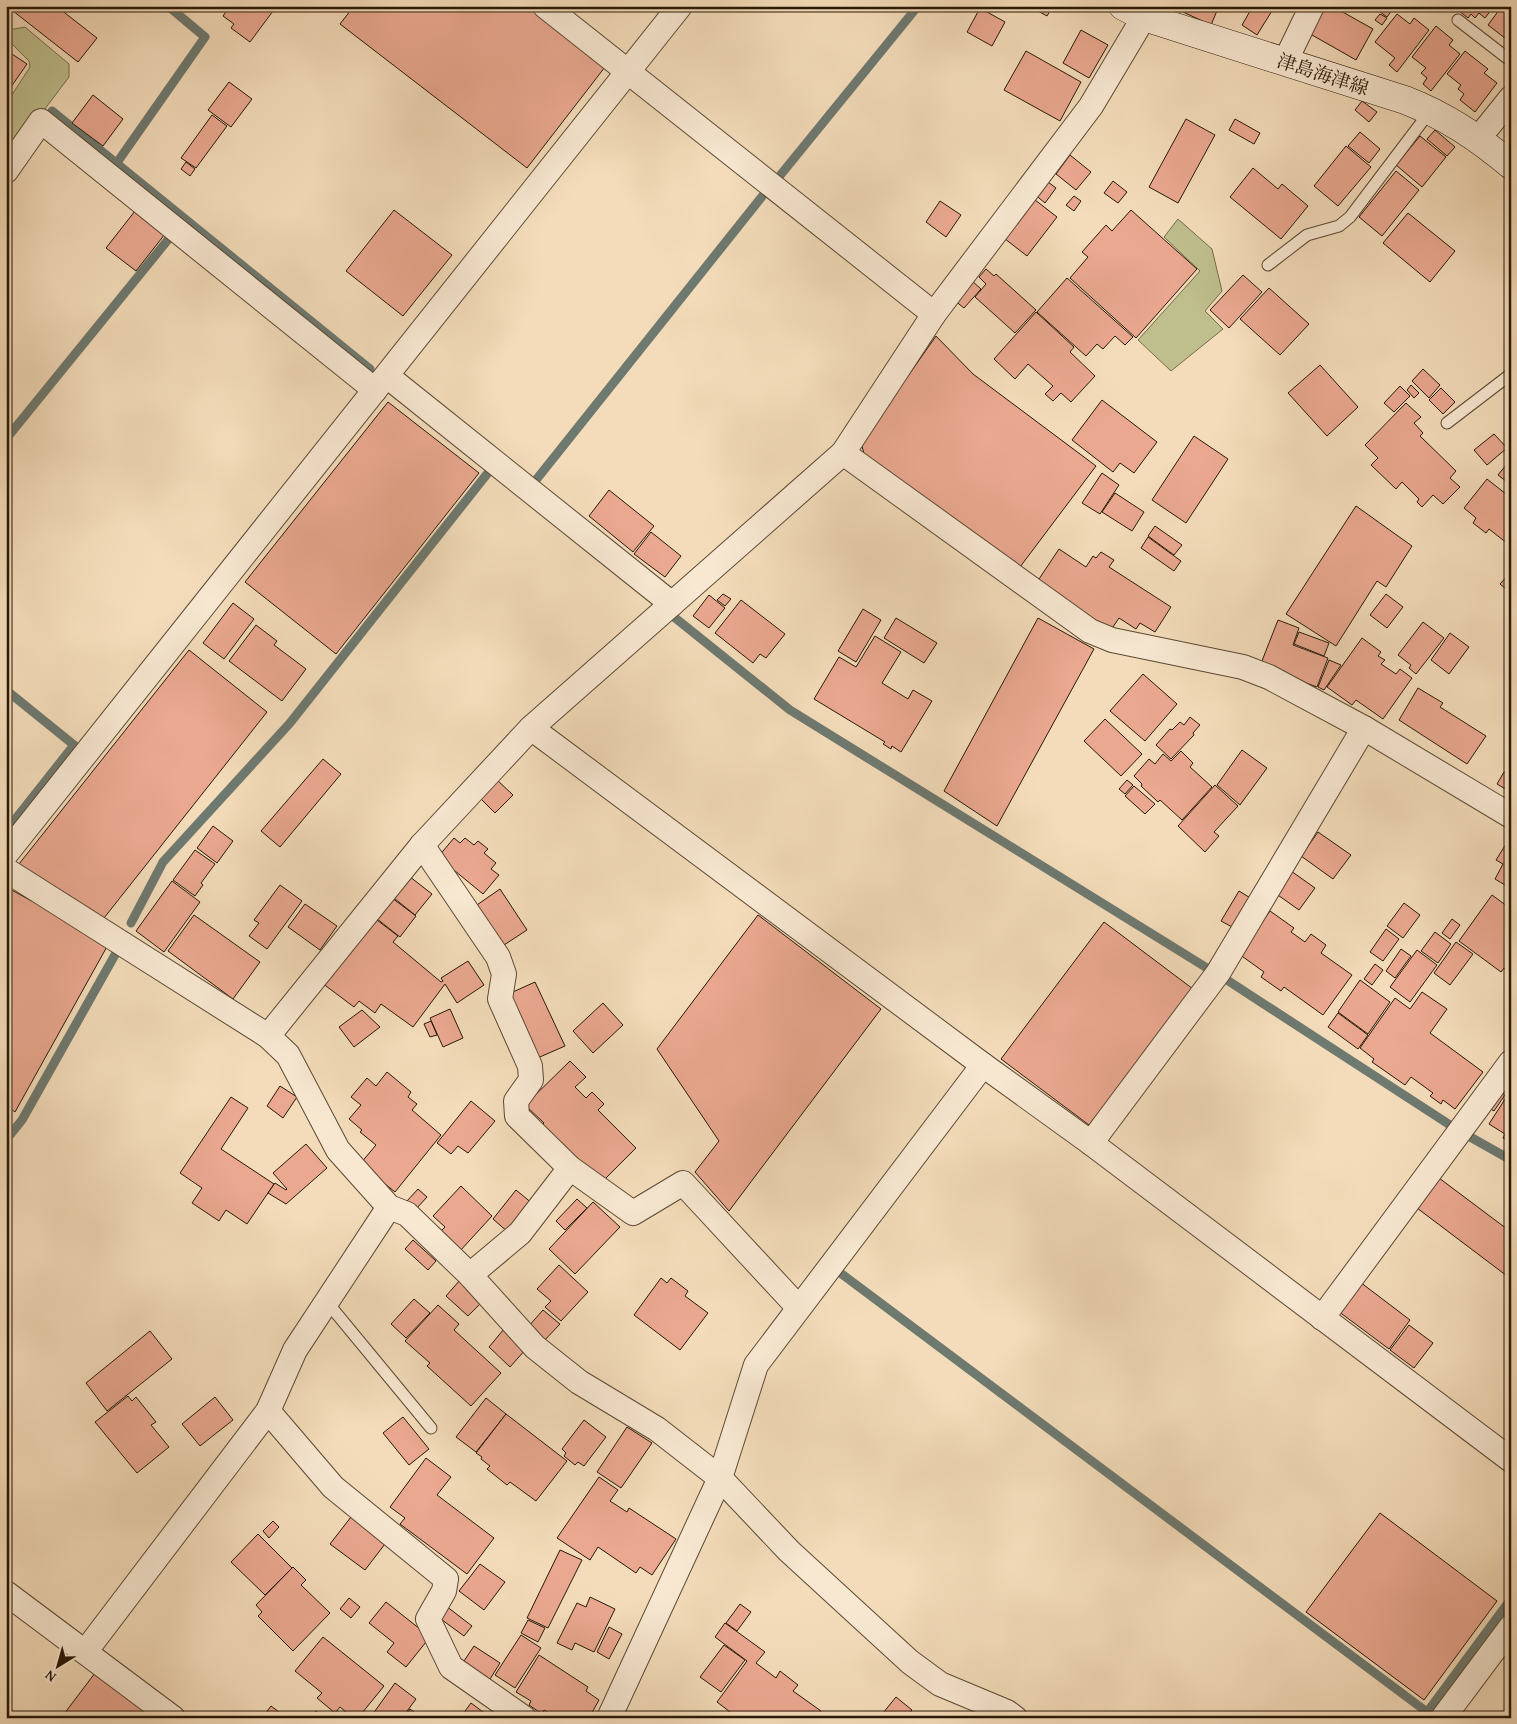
<svg xmlns="http://www.w3.org/2000/svg" width="1517" height="1724" font-family="'Gentium Book Plus','Noto Serif JP',serif">
<style>
.green{fill:#bfbf8d;stroke:#746c4a}
.lines{fill:none;stroke-linecap:round;stroke-linejoin:round}
.stream{stroke:#6e7970;stroke-width:9}
.building{fill:#eaa890;stroke:#281806}
.lane-casing{stroke:#5b4933;stroke-width:13}
.street-casing{stroke:#5b4933;stroke-width:26}
.secondary-casing{stroke:#281806;stroke-width:29}
.lane{stroke:#f8e8d2;stroke-width:11}
.street{stroke:#f8e8d2;stroke-width:24}
.secondary{stroke:#f8e8d2;stroke-width:28}
.labels{text-anchor:middle;dominant-baseline:central;stroke-width:4.5;stroke-linejoin:round;paint-order:stroke}
.street-label{font-size:19px;fill:#281806;stroke:#f8e8d2}
</style>
<rect width="100%" height="100%" fill="#f4dcba"/>
<filter id="stains"><feTurbulence type="fractalNoise" baseFrequency=".004" numOctaves="4"/><feColorMatrix values="0 0 0 0 .2 0 0 0 0 .09 0 0 0 0 .02 0 0 0 .5 -.17"/></filter>
<radialGradient id="worn" r=".72"><stop offset=".6" stop-color="#630" stop-opacity="0"/><stop offset="1" stop-color="#630" stop-opacity=".3"/></radialGradient>
<!-- green -->
<g class="green">
<path d="M25,27L69,64V77L44,110L6,153V104L30,67L29,61L7,39L8,30Z"/>
<path d="M1178,219L1212,249L1222,291L1205,311L1223,329L1171,371L1138,340L1200,271L1164,237Z"/>
</g>
<g class="lines">
<!-- stream -->
<g class="stream">
<path d="M52,111L370,369"/>
<path d="M116,164L205,37L168,6"/>
<path d="M778,178L918,6"/>
<path d="M6,439L171,236"/>
<path d="M536,480L764,194"/>
<path d="M674,617L790,710L1207,968"/>
<path d="M6,690L74,745L6,831"/>
<path d="M131,923L163,862L290,723L491,469"/>
<path d="M1227,980L1450,1125"/>
<path d="M1465,1134L1511,1160"/>
<path d="M6,1140L22,1120L116,953"/>
<path d="M839,1272L1427,1712"/>
<path d="M1423,1718L1511,1599"/>
</g>
</g>
<!-- building -->
<g class="building">
<path d="M16,6H56L97,38L78,62L13,11Z"/>
<path d="M230,6H267L273,11L250,42L231,28L234,24L223,16Z"/>
<path d="M354,6H527L605,67L527,168L340,24Z"/>
<path d="M1029,6H1053L1047,16Z"/>
<path d="M1186,6H1219L1211,25L1183,12Z"/>
<path d="M1253,6H1275L1257,35L1242,25Z"/>
<path d="M1319,6H1332L1373,29L1356,60L1305,31Z"/>
<path d="M1372,6H1395L1387,17Z"/>
<path d="M1453,6H1494L1485,18L1479,13L1475,18L1471,14L1468,18Z"/>
<path d="M1502,6H1511L1510,42L1488,25Z"/>
<path d="M980,8L1005,22L992,46L967,32Z"/>
<path d="M1380,14L1387,18L1382,25L1375,20Z"/>
<path d="M1397,14L1410,24L1414,18L1429,30L1397,72L1389,65L1395,58L1375,42Z"/>
<path d="M1436,26L1453,40L1449,45L1460,54L1431,91L1423,84L1427,78L1421,73L1426,68L1412,57Z"/>
<path d="M1081,30L1108,45L1089,78L1063,63Z"/>
<path d="M6,50L27,64L6,94Z"/>
<path d="M1026,51L1081,82L1060,121L1004,90Z"/>
<path d="M1465,51L1488,69L1484,73L1497,83L1475,112L1460,100L1464,94L1458,89L1461,85L1447,74Z"/>
<path d="M229,82L252,99L231,127L208,110Z"/>
<path d="M93,95L123,119L103,146L72,123Z"/>
<path d="M1362,101L1377,112L1369,122L1355,110Z"/>
<path d="M212,115L227,126L196,168L181,158Z"/>
<path d="M1186,119L1215,135L1178,203L1149,187Z"/>
<path d="M1235,119L1260,133L1254,144L1229,130Z"/>
<path d="M1435,130L1455,147L1447,156L1427,139Z"/>
<path d="M1360,132L1380,149L1369,163L1348,146Z"/>
<path d="M1420,136L1446,157L1422,187L1396,165Z"/>
<path d="M1346,146L1371,167L1338,206L1314,186Z"/>
<path d="M1070,155L1091,172L1076,190L1056,174Z"/>
<path d="M186,162L195,169L190,176L181,169Z"/>
<path d="M1253,168L1278,189L1282,184L1308,206L1281,239L1230,197Z"/>
<path d="M1396,171L1419,190L1382,236L1359,217Z"/>
<path d="M1044,179L1056,188L1045,203L1033,193Z"/>
<path d="M1113,181L1127,192L1118,203L1104,193Z"/>
<path d="M1030,196L1057,217L1027,256L1000,235Z"/>
<path d="M1074,196L1081,201L1074,211L1066,205Z"/>
<path d="M940,201L961,215L946,237L926,222Z"/>
<path d="M394,210L452,255L403,316L346,271Z"/>
<path d="M1131,210L1197,269L1136,338L1070,278L1088,257L1082,252L1106,225L1112,231Z"/>
<path d="M135,211L165,234L136,271L106,248Z"/>
<path d="M1408,213L1455,251L1430,282L1383,243Z"/>
<path d="M986,269L994,276L996,274L1036,310L1015,333L975,297L986,284L979,277Z"/>
<path d="M1243,275L1262,292L1229,328L1210,310Z"/>
<path d="M1067,278L1133,337L1125,345L1115,336L1103,349L1097,344L1086,356L1037,312Z"/>
<path d="M972,281L981,289L964,308L954,300Z"/>
<path d="M1269,288L1309,324L1280,355L1240,319Z"/>
<path d="M1036,312L1074,347L1070,352L1095,376L1071,402L1061,393L1053,401L1045,394L1053,386L1028,364L1015,379L994,359Z"/>
<path d="M936,336L973,374L1096,466L1017,571L865,457L861,443Z"/>
<path d="M1320,365L1358,407L1327,436L1288,393Z"/>
<path d="M1423,369L1440,385L1429,398L1412,381Z"/>
<path d="M1411,385L1419,393L1414,398L1407,390Z"/>
<path d="M1400,386L1410,396L1394,412L1384,403Z"/>
<path d="M1441,388L1455,402L1443,414L1429,400Z"/>
<path d="M1102,400L1157,442L1134,473L1120,463L1113,472L1072,440Z"/>
<path d="M388,402L479,473L336,654L245,582Z"/>
<path d="M1406,403L1421,417L1414,423L1423,433L1420,436L1456,471L1450,478L1460,487L1443,504L1433,495L1422,507L1417,502L1419,499L1402,482L1396,489L1371,465L1378,458L1365,445Z"/>
<path d="M1494,434L1507,448L1487,465L1474,450Z"/>
<path d="M1194,436L1228,459L1186,523L1152,500Z"/>
<path d="M1511,459V485L1498,475Z"/>
<path d="M1102,473L1119,485L1100,514L1082,503Z"/>
<path d="M1487,479L1511,498V541L1508,544L1489,529L1486,533L1473,523L1476,518L1464,508Z"/>
<path d="M609,490L654,526L633,552L589,516Z"/>
<path d="M1115,493L1144,512L1132,531L1102,512Z"/>
<path d="M1356,506L1412,546L1386,587L1377,581L1336,646L1286,614Z"/>
<path d="M1155,526L1182,545L1174,555L1148,536Z"/>
<path d="M651,532L681,556L665,577L634,554Z"/>
<path d="M1148,537L1181,561L1174,571L1141,548Z"/>
<path d="M1059,549L1086,567L1093,556L1096,558L1101,552L1114,560L1109,567L1171,607L1155,632L1140,623L1136,629L1119,618L1111,630L1082,611L1035,585Z"/>
<path d="M1511,572V593L1500,584Z"/>
<path d="M723,594L731,599L725,606L717,600Z"/>
<path d="M1386,594L1403,607L1387,628L1370,615Z"/>
<path d="M709,595L725,608L709,628L693,616Z"/>
<path d="M741,600L785,634L766,658L760,654L753,663L715,633Z"/>
<path d="M233,603L254,619L224,659L203,643Z"/>
<path d="M863,609L881,620L856,662L838,651Z"/>
<path d="M896,618L937,643L924,663L884,638Z"/>
<path d="M1038,618L1094,649L997,826L944,791Z"/>
<path d="M1278,620L1299,628L1293,645L1328,658L1317,687L1260,666Z"/>
<path d="M1423,622L1444,638L1416,674L1409,668L1411,665L1398,655Z"/>
<path d="M256,625L277,641L274,645L306,669L282,701L229,661Z"/>
<path d="M1299,632L1329,643L1324,656L1294,644Z"/>
<path d="M1450,633L1469,647L1449,674L1431,660Z"/>
<path d="M875,636L901,652L882,683L908,699L913,690L932,701L901,752L892,746L891,749L883,744L885,742L814,699L839,657L856,667Z"/>
<path d="M1362,638L1381,652L1378,656L1385,660L1381,664L1396,674L1400,669L1412,678L1383,719L1356,700L1352,705L1327,687Z"/>
<path d="M189,650L267,712L104,918L19,864Z"/>
<path d="M1329,660L1341,665L1324,690L1318,687Z"/>
<path d="M1143,674L1177,704L1145,741L1110,711Z"/>
<path d="M1418,688L1443,703L1440,707L1486,736L1467,764L1399,720Z"/>
<path d="M1190,717L1200,725L1193,733L1194,735L1171,759L1156,745L1170,729L1172,730L1180,722L1184,725Z"/>
<path d="M1105,719L1142,754L1121,776L1084,741Z"/>
<path d="M1242,750L1267,768L1240,805L1217,785Z"/>
<path d="M1181,751L1193,763L1190,767L1212,787L1182,820L1160,800L1158,802L1141,786L1142,784L1134,776L1149,759L1155,764L1163,754L1171,761Z"/>
<path d="M323,759L341,774L280,847L261,831Z"/>
<path d="M1504,772L1511,776V784L1507,790L1497,784Z"/>
<path d="M496,779L513,795L495,813L479,797Z"/>
<path d="M1127,780L1133,785L1125,794L1119,789Z"/>
<path d="M1215,785L1238,806L1214,832L1219,836L1205,852L1178,826Z"/>
<path d="M1134,786L1155,804L1145,814L1125,796Z"/>
<path d="M213,826L233,841L217,863L197,848Z"/>
<path d="M1318,832L1351,855L1333,879L1301,856Z"/>
<path d="M1511,836V887L1510,888L1495,879L1503,864L1496,860Z"/>
<path d="M454,838L460,843L465,838L474,845L478,841L488,849L484,853L496,863L491,869L499,875L483,894L438,857Z"/>
<path d="M195,850L215,864L201,883L203,885L195,896L173,880Z"/>
<path d="M1291,871L1315,888L1299,910L1275,893Z"/>
<path d="M405,873L432,894L415,915L389,894Z"/>
<path d="M172,881L200,902L164,952L136,931Z"/>
<path d="M280,885L302,901L267,949L249,936L259,923L254,920Z"/>
<path d="M6,887L109,943L15,1112L6,1105Z"/>
<path d="M500,889L527,930L501,947L474,907Z"/>
<path d="M1239,891L1252,899L1234,928L1221,921Z"/>
<path d="M388,895L416,916L400,937L372,915Z"/>
<path d="M1492,895L1511,909V973L1504,968L1501,972L1459,941Z"/>
<path d="M1404,903L1420,915L1403,938L1387,926Z"/>
<path d="M305,904L337,926L320,950L288,927Z"/>
<path d="M1270,911L1294,928L1291,932L1305,942L1311,934L1326,945L1321,953L1352,975L1323,1015L1284,987L1281,991L1261,977L1264,972L1239,954Z"/>
<path d="M194,915L260,962L233,999L168,951Z"/>
<path d="M758,915L881,1009L729,1211L695,1172L719,1141L657,1049Z"/>
<path d="M373,917L398,936L393,942L441,982L443,981L441,978L468,961L484,985L457,1003L445,984L413,1027L381,1004L375,1013L359,1001L354,1007L322,983Z"/>
<path d="M1452,919L1460,925L1450,939L1442,933Z"/>
<path d="M1104,922L1193,989L1089,1125L1001,1059Z"/>
<path d="M1386,929L1399,939L1383,961L1370,952Z"/>
<path d="M1435,932L1451,944L1438,963L1421,951Z"/>
<path d="M1456,942L1473,954L1450,985L1434,973Z"/>
<path d="M1401,949L1411,956L1395,978L1386,971Z"/>
<path d="M1417,950L1437,965L1410,1002L1390,987Z"/>
<path d="M1375,964L1383,970L1372,985L1364,979Z"/>
<path d="M1360,980L1390,1002L1368,1034L1338,1012Z"/>
<path d="M535,982L565,1046L533,1060L504,996Z"/>
<path d="M1422,992L1447,1009L1430,1033L1483,1072L1455,1109L1443,1100L1441,1104L1430,1096L1433,1093L1411,1077L1405,1085L1372,1062L1374,1059L1360,1048L1395,998L1410,1009Z"/>
<path d="M603,1003L623,1025L593,1053L573,1031Z"/>
<path d="M450,1009L463,1038L443,1047L430,1018Z"/>
<path d="M362,1010L380,1027L354,1047L339,1027Z"/>
<path d="M1338,1013L1368,1035L1358,1049L1328,1027Z"/>
<path d="M431,1021L437,1035L430,1037L424,1024Z"/>
<path d="M570,1061L586,1077L575,1087L586,1098L592,1092L604,1104L598,1110L636,1148L602,1182L539,1128L544,1123L525,1105Z"/>
<path d="M387,1072L411,1092L408,1097L417,1104L412,1110L441,1135L395,1192L360,1164L376,1145L360,1132L362,1130L349,1119L361,1105L351,1097L367,1078L376,1086Z"/>
<path d="M280,1086L297,1097L283,1118L267,1106Z"/>
<path d="M1498,1089L1505,1095L1494,1111L1486,1106Z"/>
<path d="M1509,1093L1511,1095V1143L1503,1138L1505,1134L1489,1124Z"/>
<path d="M231,1097L248,1108L221,1149L274,1184L247,1224L226,1210L219,1221L192,1203L202,1188L180,1173Z"/>
<path d="M471,1101L495,1121L468,1153L458,1146L451,1154L437,1143Z"/>
<path d="M306,1144L327,1168L286,1204L268,1193L275,1183L286,1190L287,1189L273,1173Z"/>
<path d="M1439,1178L1511,1232V1279L1417,1208Z"/>
<path d="M461,1186L492,1216L459,1252L439,1233L445,1227L433,1216Z"/>
<path d="M418,1189L427,1197L416,1209L407,1201Z"/>
<path d="M516,1190L533,1204L509,1233L493,1219Z"/>
<path d="M577,1199L587,1208L565,1230L556,1221Z"/>
<path d="M593,1202L620,1227L575,1274L549,1249Z"/>
<path d="M413,1240L436,1261L428,1270L405,1249Z"/>
<path d="M559,1265L588,1292L561,1321L545,1307L551,1301L537,1289Z"/>
<path d="M661,1278L667,1283L671,1278L688,1291L685,1296L708,1313L680,1350L634,1315Z"/>
<path d="M460,1280L483,1301L468,1316L446,1296Z"/>
<path d="M1360,1282L1410,1320L1389,1349L1338,1311Z"/>
<path d="M414,1299L430,1313L406,1338L391,1324Z"/>
<path d="M438,1305L459,1324L454,1330L501,1373L471,1406L427,1366L430,1363L405,1341Z"/>
<path d="M543,1310L560,1324L543,1342L527,1328Z"/>
<path d="M1409,1325L1433,1343L1414,1368L1390,1350Z"/>
<path d="M504,1329L526,1349L510,1367L489,1347Z"/>
<path d="M150,1331L172,1359L107,1411L86,1383Z"/>
<path d="M128,1396L132,1401L136,1397L156,1422L151,1425L169,1447L137,1473L95,1422Z"/>
<path d="M215,1397L233,1420L200,1446L182,1424Z"/>
<path d="M486,1398L506,1414L476,1452L456,1437Z"/>
<path d="M506,1414L567,1461L536,1501L510,1482L507,1485L487,1469L490,1466L481,1459L482,1457L476,1453Z"/>
<path d="M403,1417L429,1449L409,1465L383,1433Z"/>
<path d="M584,1420L606,1437L584,1466L578,1462L575,1465L564,1456L566,1453L562,1449Z"/>
<path d="M627,1427L652,1443L621,1488L597,1472Z"/>
<path d="M426,1458L451,1477L437,1495L494,1538L467,1574L400,1524L405,1518L390,1507Z"/>
<path d="M599,1477L618,1490L610,1501L627,1512L629,1508L676,1539L652,1575L640,1567L636,1573L598,1547L590,1560L557,1538Z"/>
<path d="M1380,1513L1497,1601L1424,1700L1306,1612Z"/>
<path d="M351,1517L385,1544L365,1570L330,1544Z"/>
<path d="M273,1521L279,1527L269,1538L263,1531Z"/>
<path d="M258,1534L292,1568L265,1595L231,1562Z"/>
<path d="M560,1550L582,1560L548,1628L527,1618Z"/>
<path d="M480,1564L505,1582L484,1610L459,1591Z"/>
<path d="M293,1567L306,1580L301,1585L330,1613L293,1651L258,1616L262,1612L256,1605Z"/>
<path d="M590,1597L615,1609L594,1652L575,1643L572,1650L557,1643L577,1603L586,1607Z"/>
<path d="M349,1598L360,1607L351,1618L340,1609Z"/>
<path d="M386,1602L430,1637L406,1667L387,1652L394,1643L369,1623Z"/>
<path d="M740,1604L751,1612L737,1631L726,1623Z"/>
<path d="M446,1606L472,1626L464,1636L438,1617Z"/>
<path d="M528,1620L545,1628L538,1642L521,1633Z"/>
<path d="M725,1623L765,1652L756,1663L776,1678L780,1671L798,1685L793,1691L821,1711L819,1715L823,1718H738L717,1702L747,1661L715,1637Z"/>
<path d="M609,1627L622,1634L609,1659L597,1652Z"/>
<path d="M521,1635L541,1648L515,1688L495,1675Z"/>
<path d="M323,1637L384,1686L358,1718H353L340,1707L335,1713L317,1698L322,1693L295,1671Z"/>
<path d="M724,1645L745,1660L721,1692L700,1677Z"/>
<path d="M474,1646L500,1663L487,1684L460,1667Z"/>
<path d="M539,1655L588,1687L586,1691L599,1700L589,1718H556L544,1710L542,1714L529,1705L531,1701L516,1692Z"/>
<path d="M95,1673L155,1718H61Z"/>
<path d="M395,1683L416,1699L402,1718H370Z"/>
<path d="M896,1697L912,1710L906,1718H879Z"/>
<path d="M471,1703L491,1718H460Z"/>
<path d="M271,1706L287,1718H262Z"/>
<path d="M410,1709L422,1718H404Z"/>
<path d="M316,1711L324,1718H311Z"/>
<path d="M337,1712L344,1718H332Z"/>
</g>
<g class="lines">
<!-- lane casing -->
<g class="lane-casing">
<g id="lane">
<path d="M1458,20L1511,61"/>
<path d="M1268,265L1307,235L1339,226L1350,217L1431,110"/>
<path d="M1447,423L1511,374"/>
<path d="M327,1302L431,1428"/>
</g>
</g>
<!-- street casing -->
<g class="street-casing">
<g id="street">
<path d="M545,6L934,314"/>
<path d="M1285,62L1312,6"/>
<path d="M1478,139L1511,98"/>
<path d="M6,171L41,121L375,390"/>
<path d="M387,376L672,604"/>
<path d="M843,453L1090,631L1112,640L1243,667L1269,677L1364,728L1511,816"/>
<path d="M531,728L983,1065L1091,1143L1511,1460"/>
<path d="M422,845L498,957L504,974L500,999L530,1066L531,1080L516,1101L517,1116L570,1168L633,1213L683,1183L798,1307"/>
<path d="M6,854L680,6"/>
<path d="M6,870L268,1036L288,1055L338,1150L389,1207L407,1214L470,1275L535,1347L579,1382L657,1429L720,1478L789,1551L910,1662L940,1684L1007,1712L1015,1718"/>
<path d="M268,1036L422,845L531,728L843,453L934,314L1091,106L1144,17"/>
<path d="M1091,1143L1218,973L1364,728"/>
<path d="M470,1275L520,1233L570,1168"/>
<path d="M1322,1318L1511,1062"/>
<path d="M268,1411L333,1487L446,1579L444,1591L428,1619L451,1667L524,1718"/>
<path d="M6,1593L173,1718"/>
<path d="M85,1652L268,1411L295,1350L389,1207"/>
<path d="M609,1718L720,1478L756,1365L983,1065"/>
<path d="M1443,1718L1511,1627"/>
</g>
</g>
<!-- secondary casing -->
<g class="secondary-casing">
<path id="secondary" d="M1123,6L1144,17L1405,100C1446,116 1477,137 1511,165"/>
</g>
<!-- lane -->
<use href="#lane" class="lane"/>
<!-- street -->
<use href="#street" class="street"/>
<!-- secondary -->
<use href="#secondary" class="secondary"/>
</g>
<g class="labels">
<!-- street labels -->
<g class="street-label">
<text transform="translate(1323 74) rotate(18)">津島海津線</text>
</g>
</g>
<!-- margin -->
<rect width="1517" height="1724" fill="none" stroke="#f4dcba" stroke-width="25"/>
<rect x="8" y="8" width="1502" height="1709" fill="none" stroke="#281806" stroke-width="2.5"/>
<rect x="12" y="12" width="1492" height="1699" fill="none" stroke="#281806"/>
<!-- north arrow -->
<g transform="translate(58 1666) rotate(217)" stroke="#f8e8d2" stroke-width="4" paint-order="stroke">
<path d="M0-4L9 19L0 12L-9 19Z" fill="#281806"/>
<text y="-8" font-size="14" font-weight="bold" text-anchor="middle" fill="#281806">N</text>
</g>
<rect width="100%" height="100%" filter="url(#stains)"/>
<rect width="100%" height="100%" fill="url(#worn)"/>
</svg>
